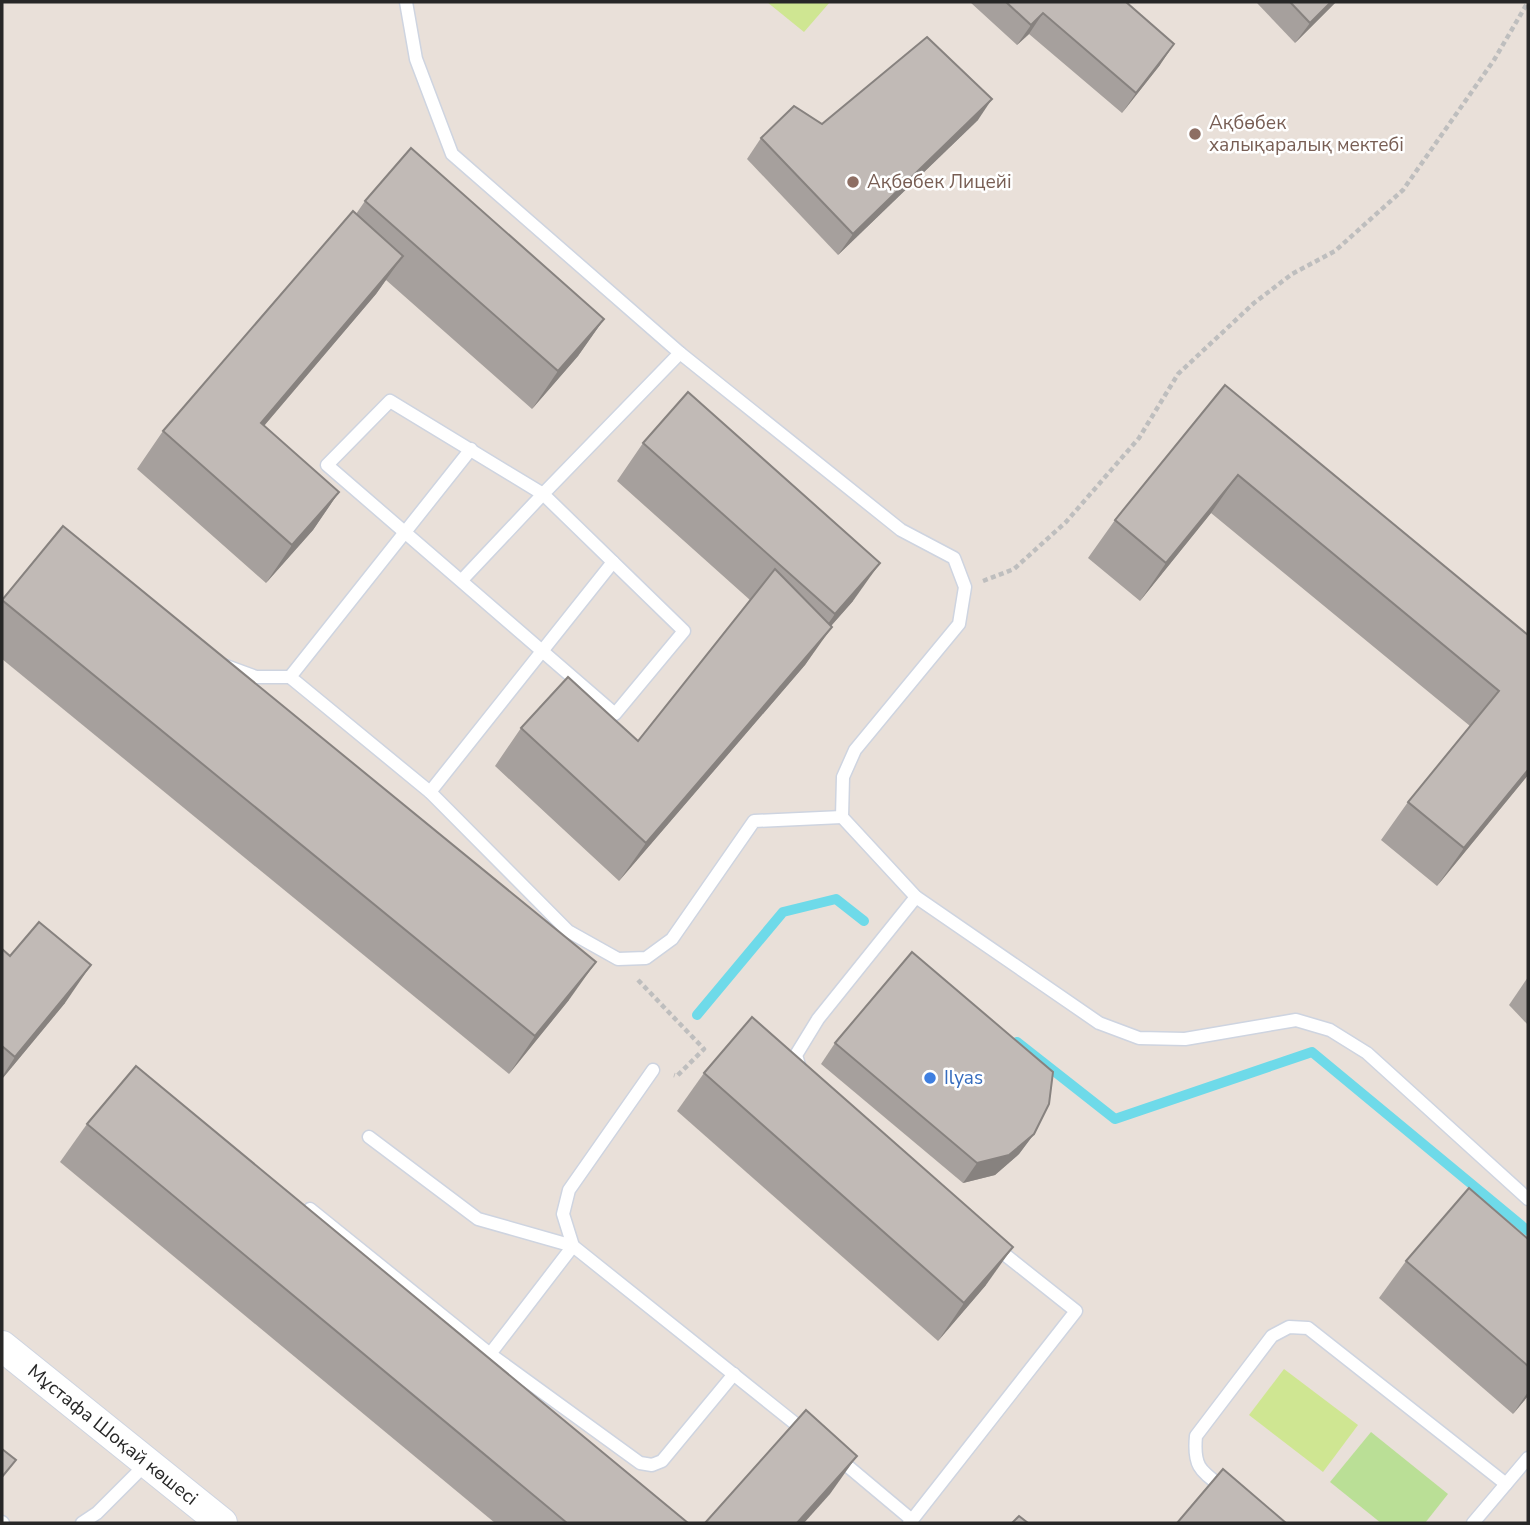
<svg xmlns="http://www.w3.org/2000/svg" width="1530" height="1525" font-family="'Nunito Sans',sans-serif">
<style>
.green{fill:#badf96}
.pitch{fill:#cfe692}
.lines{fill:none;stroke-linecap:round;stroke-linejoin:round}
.stream{stroke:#6edae9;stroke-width:10}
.service-casing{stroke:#ced4e0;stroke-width:15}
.tertiary-casing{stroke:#ced4e0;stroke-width:32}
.path{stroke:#bebebe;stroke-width:4.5;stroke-dasharray:5 3.5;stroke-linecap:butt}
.service{stroke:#fff;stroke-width:12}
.tertiary{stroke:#fff;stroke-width:30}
.wall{fill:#a6a09d}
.shaded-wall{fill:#87827f}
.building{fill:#c1bab6;stroke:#87827f;stroke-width:2}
.education-dot{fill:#8d6e63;stroke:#fff;stroke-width:2.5}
.shop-dot{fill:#3f7fe0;stroke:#fff;stroke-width:2.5}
.labels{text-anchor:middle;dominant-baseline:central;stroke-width:5;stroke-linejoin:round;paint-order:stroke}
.education-label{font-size:19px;fill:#785e54;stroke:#fff;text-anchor:start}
.shop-label{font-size:19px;fill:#366cbe;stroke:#fff;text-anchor:start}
.street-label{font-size:19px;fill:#272727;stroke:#fff}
</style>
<rect width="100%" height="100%" fill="#e9e0d9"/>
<!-- green -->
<path class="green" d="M1371,1432L1448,1494L1425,1523H1381L1330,1482Z"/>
<!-- pitch -->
<g class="pitch">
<path d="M767,2H830L804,32Z"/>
<path d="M1284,1369L1358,1425L1323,1472L1249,1415Z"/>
</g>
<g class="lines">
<!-- stream -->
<g class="stream">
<path d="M697,1015L783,912L836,899L864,921"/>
<path d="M1017,1042L1115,1119L1312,1052L1528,1231"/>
</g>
<!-- service casing -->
<g class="service-casing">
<g id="service">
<path d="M406,2L416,59L452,154L680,353L901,530L954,558L965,587L959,624L855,750L843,777L842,817L916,897L1099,1023L1139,1038L1185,1039L1296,1020L1330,1030L1367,1053L1528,1199"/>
<path d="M471,449L290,677L430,792L613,562"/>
<path d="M461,581L543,494L684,631L615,714L327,465L390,401L543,494L680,353"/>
<path d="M226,666L256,677H290"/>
<path d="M430,792L568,931L618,959L646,958L672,939L754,821L842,817"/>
<path d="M653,1070L569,1190L563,1214L573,1246L490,1354L640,1463L652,1465L662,1461L734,1374"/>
<path d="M801,1072L796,1055L818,1019L916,897"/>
<path d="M369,1137L478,1219L573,1246L807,1433"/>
<path d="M310,1209L490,1354"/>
<path d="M838,1458L912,1520L909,1523"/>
<path d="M1225,1489C1201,1471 1193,1468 1196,1436L1272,1336L1289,1327L1308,1328L1506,1484"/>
<path d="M912,1520L1076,1311L994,1246"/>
<path d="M2,1522L3,1523"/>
<path d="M82,1523L97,1513L147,1463"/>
<path d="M1473,1523L1528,1458"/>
</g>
</g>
<!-- tertiary casing -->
<g class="tertiary-casing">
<g id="tertiary">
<path id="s1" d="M2,1346L222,1523"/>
</g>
</g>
<!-- path -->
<g class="path">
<path d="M983,581L1014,569L1066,522L1139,438L1178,374L1254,303L1292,274L1335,251L1403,190L1494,60L1528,2"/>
<path d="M638,980L704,1049L677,1076L674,1075"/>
</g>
<!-- service -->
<use href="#service" class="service"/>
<!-- tertiary -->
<use href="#tertiary" class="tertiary"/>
</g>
<!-- wall -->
<g class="wall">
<path d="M970,2H1126L1160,65L1122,113L1029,34L1017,45Z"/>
<path d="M1256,2H1336L1295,43Z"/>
<path d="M978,120L838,255L747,159L761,138L822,124Z"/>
<path d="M365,201L604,319L578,356L532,409L386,280L376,294L264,426L339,492L313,530L266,583L137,469L163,431L356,214Z"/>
<path d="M1225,385L1528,635V775L1437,886L1381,840L1408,802L1470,726L1211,513L1140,601L1088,558L1115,520Z"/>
<path d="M643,443L853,601L831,626L805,665L619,881L495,766L521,728L638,741L750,600L617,481Z"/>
<path d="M2,600L569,1000L509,1074L2,659Z"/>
<path d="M2,949L65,1003L2,1079Z"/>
<path d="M1528,977V1025L1509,1005Z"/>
<path d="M835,1043L1034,1134L1019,1154L995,1175L963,1183L821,1064Z"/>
<path d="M704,1073L986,1285L938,1341L677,1111Z"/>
<path d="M87,1124L688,1523H495L60,1162Z"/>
<path d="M1528,1239V1396L1513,1414L1379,1298L1406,1261Z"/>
</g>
<!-- shaded-wall -->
<g class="shaded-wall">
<path d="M1331,2H1336L1295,43L1310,23Z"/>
<path d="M1043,13L1029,34L1017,45L1031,25Z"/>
<path d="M1174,44L1160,65L1122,113L1136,93Z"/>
<path d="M992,99L978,120L838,255L853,234Z"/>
<path d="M403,256L376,294L234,461L261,423Z"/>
<path d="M604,319L578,356L532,409L558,371Z"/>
<path d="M1238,475L1211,513L1140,601L1166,563Z"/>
<path d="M339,492L313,530L266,583L292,545Z"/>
<path d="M880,563L853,601L808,652L835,614Z"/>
<path d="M832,627L805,665L619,881L646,843Z"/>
<path d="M1528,770V775L1437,886L1464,848Z"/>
<path d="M596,962L569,1000L509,1074L535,1036Z"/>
<path d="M91,965L65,1003L2,1079V1077L15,1057Z"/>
<path d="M1034,1134L1019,1154L995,1175L963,1183L977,1163Z"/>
<path d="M1013,1247L986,1285L938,1341L964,1303Z"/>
<path d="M1528,1392V1396L1513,1414Z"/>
<path d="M857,1456L830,1494L804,1523H797Z"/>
</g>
<!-- building -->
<g class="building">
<path d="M1006,2H1126L1174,44L1136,93L1043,13L1031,25Z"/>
<path d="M1290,2H1331L1310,23Z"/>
<path d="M927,37L992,99L853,234L761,138L794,106L822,124Z"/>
<path d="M411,148L604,319L558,371L365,201Z"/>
<path d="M353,211L403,256L261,423L339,492L292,545L163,431Z"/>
<path d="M1225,385L1528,635V770L1464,848L1408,802L1499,691L1238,475L1166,563L1115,520Z"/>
<path d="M688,392L880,563L835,614L643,443Z"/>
<path d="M63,526L596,962L535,1036L2,600Z"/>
<path d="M775,569L832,627L646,843L521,728L568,677L638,741Z"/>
<path d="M39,922L91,965L15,1057L2,1046V949L10,956Z"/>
<path d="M912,952L1053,1072L1049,1104L1034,1134L1009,1155L977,1163L835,1043Z"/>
<path d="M752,1017L1013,1247L964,1303L704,1073Z"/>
<path d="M136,1066L688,1523H567L87,1124Z"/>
<path d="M1469,1188L1528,1239V1366L1406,1261Z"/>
<path d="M806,1410L857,1456L797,1523H705Z"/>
<path d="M2,1449L16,1460L2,1477Z"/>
<path d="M1223,1469L1286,1523H1177Z"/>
<path d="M1019,1516L1028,1523H1012Z"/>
</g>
<!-- markers -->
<g class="education-dot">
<circle cx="1195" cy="134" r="7"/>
<circle cx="853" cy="182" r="7"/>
</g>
<circle class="shop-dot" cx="930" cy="1078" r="7"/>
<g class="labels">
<!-- education labels -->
<g class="education-label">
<text x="1209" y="123">Ақбөбек<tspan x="1209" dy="22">халықаралық мектебі</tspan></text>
<text x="867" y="182">Ақбөбек Лицейі</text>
</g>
<!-- shop labels -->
<g class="shop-label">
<text x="944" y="1078">Ilyas</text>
</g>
<!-- street labels -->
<g class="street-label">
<text stroke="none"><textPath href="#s1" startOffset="142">Мұстафа Шоқай көшесі</textPath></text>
</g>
</g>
<!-- border -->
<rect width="1530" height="1525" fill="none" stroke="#272727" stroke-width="7"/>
</svg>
